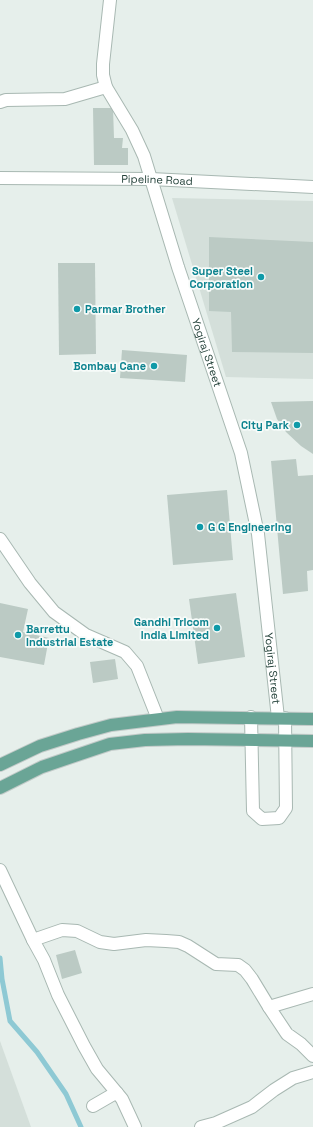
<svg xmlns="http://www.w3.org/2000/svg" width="313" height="1127" font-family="'Space Grotesk',sans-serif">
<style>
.built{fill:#d4dfda}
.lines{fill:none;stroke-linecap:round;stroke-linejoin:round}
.stream{stroke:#8ec9d4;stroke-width:5}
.building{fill:#bbcac4}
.minor-casing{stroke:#a8b8b2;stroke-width:14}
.major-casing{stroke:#c2cac8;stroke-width:14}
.minor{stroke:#fff;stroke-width:12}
.major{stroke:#6aa596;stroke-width:12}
.culture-dot{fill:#0f9aa8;stroke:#f7fbf9;stroke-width:1.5}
.labels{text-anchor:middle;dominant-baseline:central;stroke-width:3.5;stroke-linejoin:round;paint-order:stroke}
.street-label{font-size:11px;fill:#24423a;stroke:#f7fbf9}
.culture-label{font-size:11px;font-weight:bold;fill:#0d838f;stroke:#f7fbf9;text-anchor:end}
</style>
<rect width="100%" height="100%" fill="#e6efeb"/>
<!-- built -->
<g class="built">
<path d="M172,198L313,201V379L226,377Z"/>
<path d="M0,1041L31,1127H0Z"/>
</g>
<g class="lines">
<!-- stream -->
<path class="stream" d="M0,958L2,979L10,1021L37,1052L66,1094L81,1127"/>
</g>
<!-- building -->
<g class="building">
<path d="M93,108H113L114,138H123L122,148H128V165H94Z"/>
<path d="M209,237L313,242V353L232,352L231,312L209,311Z"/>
<path d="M58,263H95L96,354L59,355Z"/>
<path d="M122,350L187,355L185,382L120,378Z"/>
<path d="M313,401V454L301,446L286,432L277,419L271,402Z"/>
<path d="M296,459L298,476L313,475V570L307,571L308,591L283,594L271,461Z"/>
<path d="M227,490L233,560L173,565L167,495Z"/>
<path d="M236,593L245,657L198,664L189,599Z"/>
<path d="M0,603L28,609L23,632L49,638L44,665L0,657Z"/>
<path d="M115,659L118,679L93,683L90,662Z"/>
<path d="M75,950L82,973L62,979L56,955Z"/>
</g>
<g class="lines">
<!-- minor casing -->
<g class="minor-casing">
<g id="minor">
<path id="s1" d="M110,0L103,64V75L106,87L132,130L144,156L178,267L241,453L258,534L278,718"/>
<path d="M0,102L6,100L65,99L106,87"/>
<path id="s2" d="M0,178L151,179L313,187"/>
<path d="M0,539L30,583L54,612L86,635L125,652L137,666L158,719"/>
<path d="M251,717L253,811L262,819L279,818L286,808L285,718"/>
<path d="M0,870L33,940L44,960L58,995L84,1046L97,1069L122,1099L135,1127"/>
<path d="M33,940L62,930L77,931L100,942L114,944L146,940L166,941L179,942L188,946L216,964L238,965L245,970L252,979L269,1007L287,1034L301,1044L313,1056"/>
<path d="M269,1007L313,994"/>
<path d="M93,1106L112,1095L117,1093"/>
<path d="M201,1127L216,1123L252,1107L274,1090L293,1078L313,1072"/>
</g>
</g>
<!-- major casing -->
<g class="major-casing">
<g id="major">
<path d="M0,765L40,746L78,734L111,725L177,717L313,719"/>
<path d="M0,788L42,767L110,744L145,740L188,739L313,741"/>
</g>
</g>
<!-- minor -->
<use href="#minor" class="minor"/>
<!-- major -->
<use href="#major" class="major"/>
</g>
<!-- markers -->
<g class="culture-dot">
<circle cx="261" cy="277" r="4"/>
<circle cx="77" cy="309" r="4"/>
<circle cx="154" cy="366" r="4"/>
<circle cx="297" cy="425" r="4"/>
<circle cx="200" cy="527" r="4"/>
<circle cx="217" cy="628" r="4"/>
<circle cx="18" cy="635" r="4"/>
</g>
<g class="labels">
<!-- street labels -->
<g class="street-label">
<text stroke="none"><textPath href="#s2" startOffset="157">Pipeline Road</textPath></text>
<text stroke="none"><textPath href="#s1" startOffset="373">Yogiraj Street</textPath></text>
<text stroke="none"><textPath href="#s1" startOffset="697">Yogiraj Street</textPath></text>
</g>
<!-- culture labels -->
<g class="culture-label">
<text x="253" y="271">Super Steel<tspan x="253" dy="13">Corporation</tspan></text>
<text x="85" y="309" text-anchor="start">Parmar Brother</text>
<text x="146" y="366">Bombay Cane</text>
<text x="289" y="425">City Park</text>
<text x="208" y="527" text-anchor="start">G G Engineering</text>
<text x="209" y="622">Gandhi Tricom<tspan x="209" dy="13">India Limited</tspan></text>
<text x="26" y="629" text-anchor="start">Barrettu<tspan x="26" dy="13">Industrial Estate</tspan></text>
</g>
</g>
</svg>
